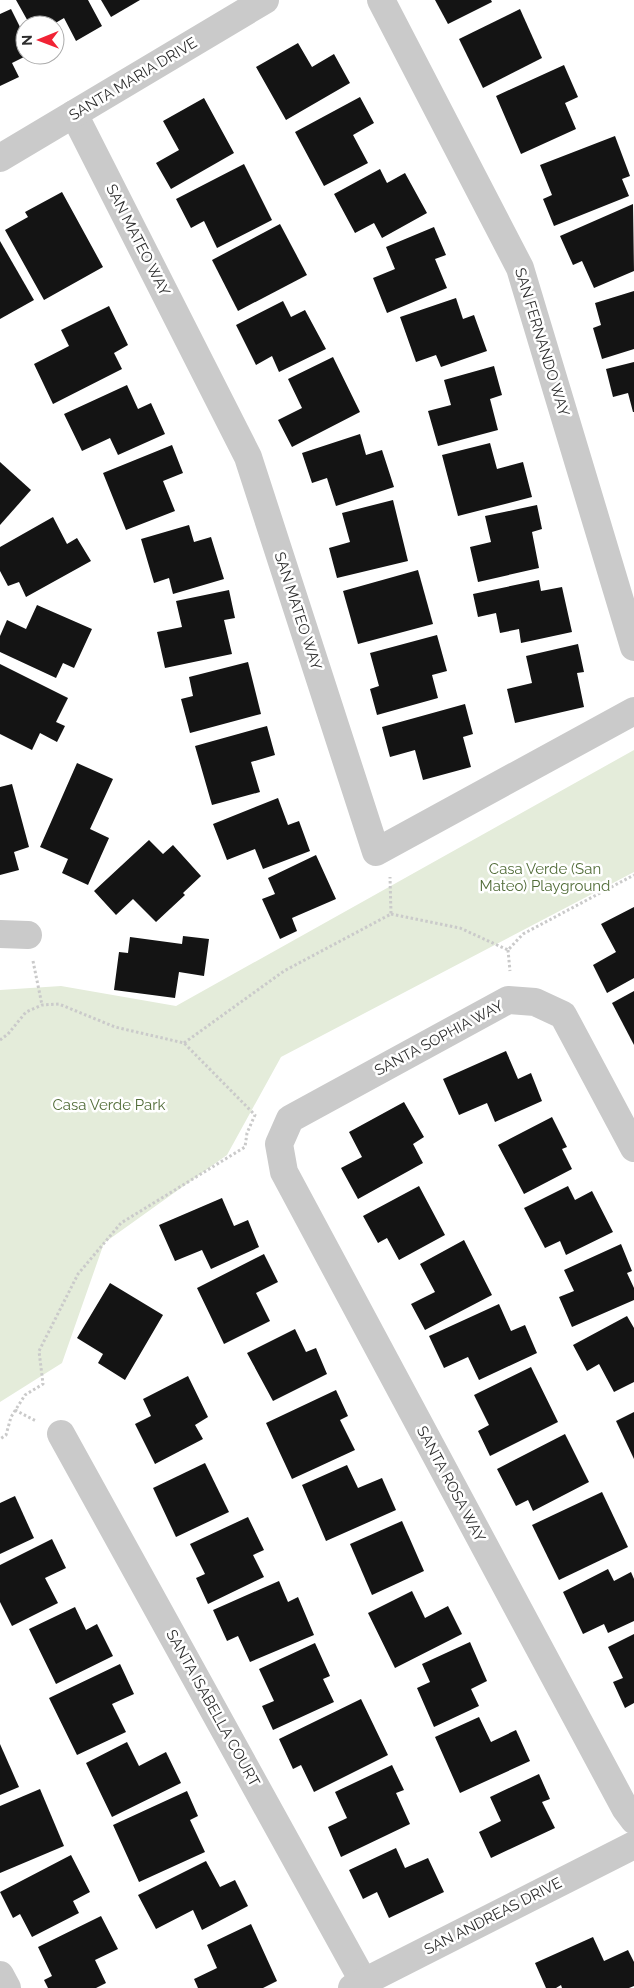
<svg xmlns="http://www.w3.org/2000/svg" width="634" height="1988" font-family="Raleway,sans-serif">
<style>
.green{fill:#e4ecda}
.building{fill:#141414}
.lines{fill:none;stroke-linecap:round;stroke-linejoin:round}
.path{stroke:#cacaca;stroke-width:3;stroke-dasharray:2.5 2.5;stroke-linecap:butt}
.minor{stroke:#cacaca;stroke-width:28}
.labels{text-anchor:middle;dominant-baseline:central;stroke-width:5;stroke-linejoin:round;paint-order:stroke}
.street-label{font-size:15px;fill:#2d2d2d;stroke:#fff}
.park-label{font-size:15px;fill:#516c38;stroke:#fff}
</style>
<rect width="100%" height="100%" fill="#fff"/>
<!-- green -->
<path class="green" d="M634,750V872L281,1057L227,1155L104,1243L62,1363L0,1402V990L61,986L176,1006Z"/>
<!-- building -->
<g class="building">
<path d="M16,0H88L102,26L76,41L64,18L52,25H30Z"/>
<path d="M101,0H140L111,17Z"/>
<path d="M435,0H491L492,2L448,24Z"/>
<path d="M11,9L25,37V55H28L12,63L19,77L0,86V14Z"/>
<path d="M520,9L542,58L483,88L459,39Z"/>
<path d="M298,43L312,67L334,54L350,83L286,120L256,67Z"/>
<path d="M564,65L578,97L565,103L576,129L521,154L496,96Z"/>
<path d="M360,97L374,123L353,135L368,163L324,186L295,132Z"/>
<path d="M204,98L234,153L171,189L156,163L179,150L163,121Z"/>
<path d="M615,136L630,176L622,179L629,196L554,226L543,199L552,195L540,165Z"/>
<path d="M244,164L272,220L217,248L204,221L191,228L176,199Z"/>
<path d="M380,169L387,183L405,173L427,213L382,238L374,223L355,233L334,194Z"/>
<path d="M62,192L103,267L44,300L5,230L28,217L25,212Z"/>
<path d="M633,204L634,271L594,288L582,261L573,265L560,236Z"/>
<path d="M280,224L307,275L238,311L212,260Z"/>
<path d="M434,227L446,255L435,259L447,288L387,313L373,278L395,269L386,247Z"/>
<path d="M0,241L34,300L0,319Z"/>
<path d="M634,291V349L602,359L593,328L601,325L595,303Z"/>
<path d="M456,298L463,319L474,315L487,351L441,367L436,355L416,362L400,317Z"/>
<path d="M283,301L291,317L305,310L326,349L279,372L272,356L256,365L236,325Z"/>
<path d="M109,306L128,345L114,353L122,369L53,404L34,364L69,346L61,330Z"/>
<path d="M333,357L360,412L292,447L278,420L302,408L288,379Z"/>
<path d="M634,362V412H633L628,393L613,397L606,369Z"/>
<path d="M494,366L502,395L490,399L498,430L438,446L428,411L451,405L444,380Z"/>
<path d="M127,385L138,409L151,403L165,434L118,455L110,438L82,451L64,414Z"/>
<path d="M360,434L366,455L382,450L394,487L336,506L327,478L312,483L302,453Z"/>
<path d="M490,443L497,469L523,462L532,497L458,516L442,455Z"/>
<path d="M172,445L183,473L163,481L175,511L126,530L103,473Z"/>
<path d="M0,462L31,490L0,525Z"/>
<path d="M393,500L408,561L337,578L329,548L350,542L342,513Z"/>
<path d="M537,505L542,529L532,532L539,568L478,582L470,547L491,542L485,516Z"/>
<path d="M53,517L67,544L77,538L91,561L26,597L19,582L8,586L0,571V547Z"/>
<path d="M189,525L194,542L211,537L224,579L173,594L169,578L154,583L141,539Z"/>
<path d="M418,570L433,624L358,644L343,591Z"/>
<path d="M539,580L541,591L562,587L572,632L521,643L519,629L500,633L496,613L478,617L473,594Z"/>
<path d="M229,590L235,618L224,620L232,654L165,668L157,632L182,627L176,601Z"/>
<path d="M37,605L92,629L74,668L63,663L56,678L0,652V636L7,620L26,629Z"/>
<path d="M437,635L447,671L432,675L438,698L377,715L370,689L379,686L370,653Z"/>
<path d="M578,644L584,672L577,673L584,707L515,723L507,689L532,683L526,656Z"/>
<path d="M248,662L261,714L190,733L181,699L193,696L189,677Z"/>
<path d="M0,664L68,698L56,722L65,726L57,742L40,733L32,750L0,734Z"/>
<path d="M465,704L473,734L463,737L471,767L423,780L415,750L390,757L382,727Z"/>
<path d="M267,726L275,755L251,762L260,792L212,805L195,746Z"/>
<path d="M77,763L113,779L90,829L109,838L88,885L62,873L68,859L40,847Z"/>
<path d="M12,784L29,847L14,852L19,870L0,875V787Z"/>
<path d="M278,798L288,825L299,821L310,851L263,869L255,849L227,860L213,824Z"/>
<path d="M149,840L163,854L173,845L201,876L183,893L185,895L156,922L133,899L116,915L94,891Z"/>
<path d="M316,855L336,899L292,918L297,931L280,939L262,899L275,894L268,878Z"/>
<path d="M634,907V978L607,993L593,965L616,952L601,924Z"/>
<path d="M183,936L209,939L204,976L179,972L175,998L114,990L119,952L128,953L130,937L182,944Z"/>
<path d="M634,991V1045L612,1003Z"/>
<path d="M506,1051L518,1079L531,1073L542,1101L495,1122L487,1103L459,1115L443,1079Z"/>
<path d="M404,1102L424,1137L413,1144L423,1163L358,1199L341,1168L362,1157L349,1132Z"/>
<path d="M552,1117L567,1147L562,1149L572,1169L524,1194L498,1145Z"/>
<path d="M419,1186L445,1235L399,1260L387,1238L378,1243L363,1216Z"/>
<path d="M568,1186L575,1200L592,1191L613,1232L566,1255L560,1241L545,1248L524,1208Z"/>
<path d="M222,1198L234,1226L248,1220L259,1247L211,1269L202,1250L175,1261L159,1225Z"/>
<path d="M464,1240L492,1295L425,1330L411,1304L435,1292L420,1264Z"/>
<path d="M621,1244L632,1271L627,1273L634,1288V1300L572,1327L559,1297L574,1291L564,1270Z"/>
<path d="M264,1254L278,1282L256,1293L270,1321L224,1344L197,1288Z"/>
<path d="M110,1283L163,1315L125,1380L98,1363L103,1354L77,1338Z"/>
<path d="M499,1304L511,1331L525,1325L537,1353L479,1380L468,1357L444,1368L429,1336Z"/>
<path d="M627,1316L634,1328V1382L614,1392L599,1364L587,1371L573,1345Z"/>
<path d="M295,1329L306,1352L316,1348L327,1374L273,1401L247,1353Z"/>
<path d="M531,1367L558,1422L490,1456L478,1431L489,1425L474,1395Z"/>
<path d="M188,1376L208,1417L195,1425L203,1439L155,1464L135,1424L151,1416L143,1399Z"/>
<path d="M336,1390L348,1416L340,1420L355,1450L292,1479L266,1423Z"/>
<path d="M634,1412V1459L616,1421Z"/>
<path d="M565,1434L589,1482L533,1511L528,1500L516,1506L497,1469Z"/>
<path d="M205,1463L229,1512L176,1537L153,1488Z"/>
<path d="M347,1465L358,1488L382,1478L396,1510L326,1541L302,1485Z"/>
<path d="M602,1492L628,1547L559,1580L532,1525Z"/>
<path d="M15,1496L34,1538L0,1554V1503Z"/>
<path d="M248,1517L264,1550L253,1555L264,1577L208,1604L196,1578L205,1574L190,1544Z"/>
<path d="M402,1521L424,1571L372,1595L350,1544Z"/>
<path d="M52,1539L66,1568L45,1578L58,1603L12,1626L0,1602V1565Z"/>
<path d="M608,1569L614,1581L631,1572L634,1579V1621L608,1633L604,1624L583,1634L563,1592Z"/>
<path d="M279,1581L288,1602L298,1597L314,1635L250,1662L238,1636L227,1641L213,1610Z"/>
<path d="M412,1591L425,1618L448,1606L462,1634L395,1668L368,1613Z"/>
<path d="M75,1607L86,1630L97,1624L113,1656L56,1684L29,1629Z"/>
<path d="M634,1634V1703L625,1708L613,1682L623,1678L608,1647Z"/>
<path d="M470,1642L487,1681L471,1689L479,1706L434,1727L417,1688L430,1682L422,1664Z"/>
<path d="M315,1643L330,1676L323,1679L334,1702L273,1730L262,1706L274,1701L259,1669Z"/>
<path d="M120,1664L134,1694L112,1704L126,1732L77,1755L49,1698Z"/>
<path d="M361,1699L388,1755L314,1792L301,1765L293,1769L279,1739Z"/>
<path d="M479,1717L491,1742L516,1730L530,1761L460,1793L435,1737Z"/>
<path d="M127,1742L139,1766L166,1752L181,1783L112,1817L86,1763Z"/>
<path d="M0,1744L19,1787L0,1795Z"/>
<path d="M392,1765L404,1790L396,1793L410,1824L341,1857L328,1827L347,1818L335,1792Z"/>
<path d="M539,1774L550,1799L542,1802L555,1828L491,1858L479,1832L501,1821L490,1797Z"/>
<path d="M40,1789L64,1846L0,1873V1806Z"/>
<path d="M187,1791L198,1816L190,1820L205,1852L139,1882L113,1825Z"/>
<path d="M396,1848L405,1868L428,1858L444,1892L389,1918L377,1892L363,1899L349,1870Z"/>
<path d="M71,1855L90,1892L73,1901L79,1913L32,1937L20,1914L13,1918L0,1892Z"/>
<path d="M206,1861L220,1887L235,1880L248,1906L202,1930L193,1910L156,1929L138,1895Z"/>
<path d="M101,1916L118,1949L95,1960L106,1983L96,1988H48L44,1980L52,1976L38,1947Z"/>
<path d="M251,1924L277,1981L263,1988H198L194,1979L217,1968L207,1945Z"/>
<path d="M593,1937L604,1961L628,1950L634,1962V1986L629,1988H562L561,1985L556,1988H546L535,1963Z"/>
</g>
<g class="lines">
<!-- path -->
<g class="path">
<path d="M391,914L460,928L508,950L523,934L634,875"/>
<path d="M508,950L510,971"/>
<path d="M33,961L42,1005"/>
<path d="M0,1040L8,1034L26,1012L42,1005L59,1004L115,1027L184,1043L255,1115L247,1133L245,1147L121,1223L78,1274L39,1351L43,1384L25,1395L11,1417L6,1435L0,1439"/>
<path d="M184,1043L284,971L391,914L390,877"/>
<path d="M15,1410L36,1421"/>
</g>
<!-- minor -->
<g class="minor">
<path d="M381,0L520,268L634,647"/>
<path d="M74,114L248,457L376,852L634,711"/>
<path d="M0,158L265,0"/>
<path d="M0,934L28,935"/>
<path d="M634,1148L563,1015L535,1002L508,1000L290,1119L279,1144L284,1172L625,1808L634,1820"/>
<path d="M61,1434L367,1988"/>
<path d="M0,1975L7,1988"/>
<path d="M352,1988L634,1845"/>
</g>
</g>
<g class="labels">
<!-- street labels -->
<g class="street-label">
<text transform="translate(133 79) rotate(-31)">SANTA MARIA DRIVE</text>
<text transform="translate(138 240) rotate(63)">SAN MATEO WAY</text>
<text transform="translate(542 342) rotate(73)">SAN FERNANDO WAY</text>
<text transform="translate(298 611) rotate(72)">SAN MATEO WAY</text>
<text transform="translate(439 1038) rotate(-28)">SANTA SOPHIA WAY</text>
<text transform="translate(451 1484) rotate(62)">SANTA ROSA WAY</text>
<text transform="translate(213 1708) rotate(61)">SANTA ISABELLA COURT</text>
<text transform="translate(493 1916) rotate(-27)">SAN ANDREAS DRIVE</text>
</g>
<!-- park labels -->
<g class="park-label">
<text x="545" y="869">Casa Verde (San<tspan x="545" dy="17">Mateo) Playground</tspan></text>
<text x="109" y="1105">Casa Verde Park</text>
</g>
</g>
<!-- north arrow -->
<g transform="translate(40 40) rotate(269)"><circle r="24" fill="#ffffff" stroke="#ababab"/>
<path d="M0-4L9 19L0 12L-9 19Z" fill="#f12335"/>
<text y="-8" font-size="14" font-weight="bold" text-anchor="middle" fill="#2d2d2d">N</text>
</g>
</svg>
